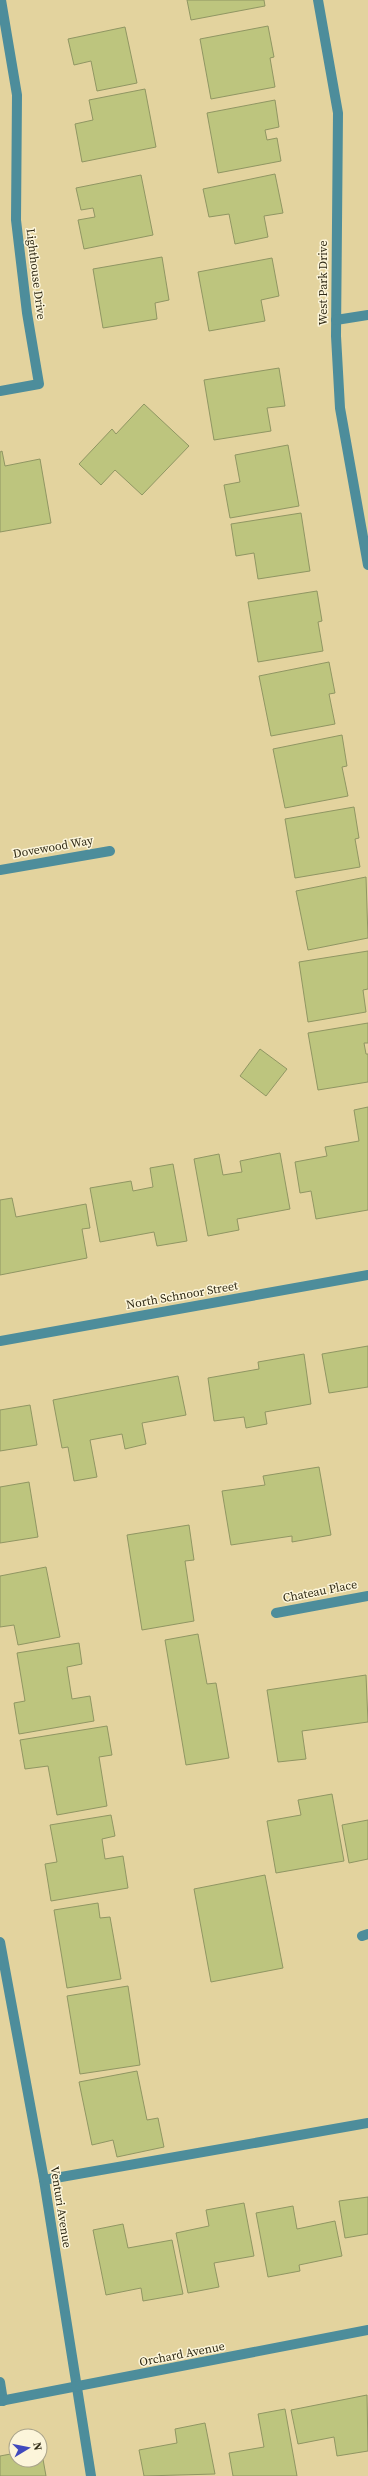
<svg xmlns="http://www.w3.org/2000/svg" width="368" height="2476" font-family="'Source Serif 4',serif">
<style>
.building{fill:#bdc57e;stroke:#909663}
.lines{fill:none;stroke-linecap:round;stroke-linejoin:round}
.minor{stroke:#4d8d9b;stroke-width:10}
.labels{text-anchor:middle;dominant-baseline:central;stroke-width:3;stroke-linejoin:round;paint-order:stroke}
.street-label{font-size:12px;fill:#302a15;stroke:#fcf5da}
</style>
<rect width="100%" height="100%" fill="#e3d39e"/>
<!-- building -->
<g class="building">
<path d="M187,0H264L265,6L191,20Z"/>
<path d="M268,26L274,57L270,58L275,87L211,99L200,39Z"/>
<path d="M125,27L137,83L97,91L91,61L74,65L68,39Z"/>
<path d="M145,89L156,147L82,162L75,124L93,120L89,100Z"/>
<path d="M275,100L279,127L265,130L267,140L277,138L281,161L218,173L207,113Z"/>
<path d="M275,174L283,213L264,216L268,237L235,244L229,214L209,217L203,189Z"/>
<path d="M141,175L153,235L84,249L78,220L95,217L93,208L81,210L76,188Z"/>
<path d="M162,257L169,300L155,303L157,319L103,328L93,269Z"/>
<path d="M272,258L279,296L261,300L265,321L209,331L198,272Z"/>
<path d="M279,368L285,406L267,408L271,431L214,440L204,380Z"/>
<path d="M144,404L189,446L142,495L115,470L101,485L79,464L112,429L116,434Z"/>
<path d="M288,445L299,506L230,518L224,485L240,482L235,455Z"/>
<path d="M2,451L5,466L40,459L51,523L0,532V452Z"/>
<path d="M301,513L310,571L258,579L254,553L236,556L231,524Z"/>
<path d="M317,591L322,621L318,622L323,651L258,662L248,602Z"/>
<path d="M329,662L335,693L329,694L335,724L271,736L259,676Z"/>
<path d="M342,735L347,766L342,767L348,796L285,808L273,749Z"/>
<path d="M354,807L359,838L355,839L360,867L295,878L285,819Z"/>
<path d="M366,877L368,938L308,950L296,891Z"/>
<path d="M368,951V989L363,990L366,1012L308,1022L299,962Z"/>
<path d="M368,1023V1043H364L366,1054H368V1082L318,1090L308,1033Z"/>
<path d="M260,1049L287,1069L266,1096L240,1076Z"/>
<path d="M368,1107V1210L316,1219L311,1191L300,1193L295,1162L327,1156L325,1147L359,1141L354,1110Z"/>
<path d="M280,1153L290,1209L237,1219L239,1230L208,1236L194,1159L219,1154L223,1175L242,1172L240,1161Z"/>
<path d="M173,1164L187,1241L157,1246L154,1232L100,1242L90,1188L131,1181L133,1191L153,1187L150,1168Z"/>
<path d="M12,1198L16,1217L86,1204L90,1228L82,1229L87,1258L0,1275V1200Z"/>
<path d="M368,1346V1387L329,1393L322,1354Z"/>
<path d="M304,1354L311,1404L265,1412L267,1424L246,1428L244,1417L214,1421L208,1378L259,1369L258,1362Z"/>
<path d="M178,1376L186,1415L142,1423L146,1444L125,1449L122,1434L90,1440L97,1477L74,1481L68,1447L62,1448L53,1400Z"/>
<path d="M30,1405L37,1445L0,1451V1410Z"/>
<path d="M319,1467L331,1535L292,1542V1536L231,1545L222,1491L265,1485L263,1476Z"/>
<path d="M29,1482L38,1537L0,1543V1487Z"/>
<path d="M189,1525L194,1560L185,1561L194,1621L142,1630L127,1535Z"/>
<path d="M46,1567L60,1637L18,1645L14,1625L0,1627V1576Z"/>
<path d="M198,1634L207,1684L216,1683L229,1758L186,1765L165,1640Z"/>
<path d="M79,1643L82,1664L67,1667L72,1699L90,1696L94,1721L19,1734L14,1703L25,1701L17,1653Z"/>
<path d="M366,1675L368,1722L302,1731L306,1759L278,1762L267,1690Z"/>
<path d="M107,1726L112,1755L99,1757L107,1806L57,1815L48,1766L25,1769L20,1740Z"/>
<path d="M332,1794L344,1861L276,1873L267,1821L301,1815L298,1800Z"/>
<path d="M111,1815L115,1836L102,1839L105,1859L123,1856L128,1888L51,1901L45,1864L57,1862L50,1825Z"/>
<path d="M368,1820V1859L349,1863L342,1825Z"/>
<path d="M265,1875L283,1968L211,1982L194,1889Z"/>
<path d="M98,1903L100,1918L110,1917L121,1979L67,1988L54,1910Z"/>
<path d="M128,1986L140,2065L80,2074L67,1996Z"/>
<path d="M137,2071L147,2120L158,2118L164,2147L117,2157L113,2140L92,2145L79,2082Z"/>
<path d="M368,2197V2234L345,2238L339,2201Z"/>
<path d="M244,2203L254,2256L214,2263L219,2287L188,2293L176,2233L209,2226L206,2210Z"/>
<path d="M293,2206L297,2229L335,2221L342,2256L299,2265L300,2271L268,2277L256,2213Z"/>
<path d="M123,2224L128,2248L172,2240L183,2294L143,2301L141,2288L106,2295L93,2230Z"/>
<path d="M367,2395L368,2451L337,2456L334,2437L298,2444L291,2410Z"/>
<path d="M285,2409L297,2476H233L229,2453L264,2447L258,2414Z"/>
<path d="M205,2423L215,2474L144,2476L139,2450L177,2443L175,2429Z"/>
<path d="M41,2448L46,2476H0V2456L16,2453V2460H40Z"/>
</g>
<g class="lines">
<!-- minor -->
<g class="minor">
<path d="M318,0L338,113L336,336L340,408L368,565"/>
<path d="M336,320L368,315"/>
<path d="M0,391L39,384L27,313L16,220L17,95L1,0"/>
<path d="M0,870L110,851"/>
<path d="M0,1341L368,1275"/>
<path d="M276,1613L368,1596"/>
<path d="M362,1936L368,1934"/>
<path d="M0,1942L44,2180L91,2476"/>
<path d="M44,2180L368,2123"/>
<path d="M0,2382L3,2401"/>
<path d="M0,2401L368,2330"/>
</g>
</g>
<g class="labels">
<!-- street labels -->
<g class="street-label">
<text transform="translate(36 274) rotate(83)">Lighthouse Drive</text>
<text transform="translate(323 283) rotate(-90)">West Park Drive</text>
<text transform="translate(53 847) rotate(-10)">Dovewood Way</text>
<text transform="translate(182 1295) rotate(-10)">North Schnoor Street</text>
<text transform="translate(320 1591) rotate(-11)">Chateau Place</text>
<text transform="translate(61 2207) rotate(81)">Venturi Avenue</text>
<text transform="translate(182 2354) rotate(-11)">Orchard Avenue</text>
</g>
</g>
<!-- north arrow -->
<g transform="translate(28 2448) rotate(80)"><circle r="19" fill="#fcf5da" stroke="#aaa48b"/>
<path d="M0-3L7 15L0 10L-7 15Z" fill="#4049bd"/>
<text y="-6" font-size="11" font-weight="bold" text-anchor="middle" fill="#302a15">N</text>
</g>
</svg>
